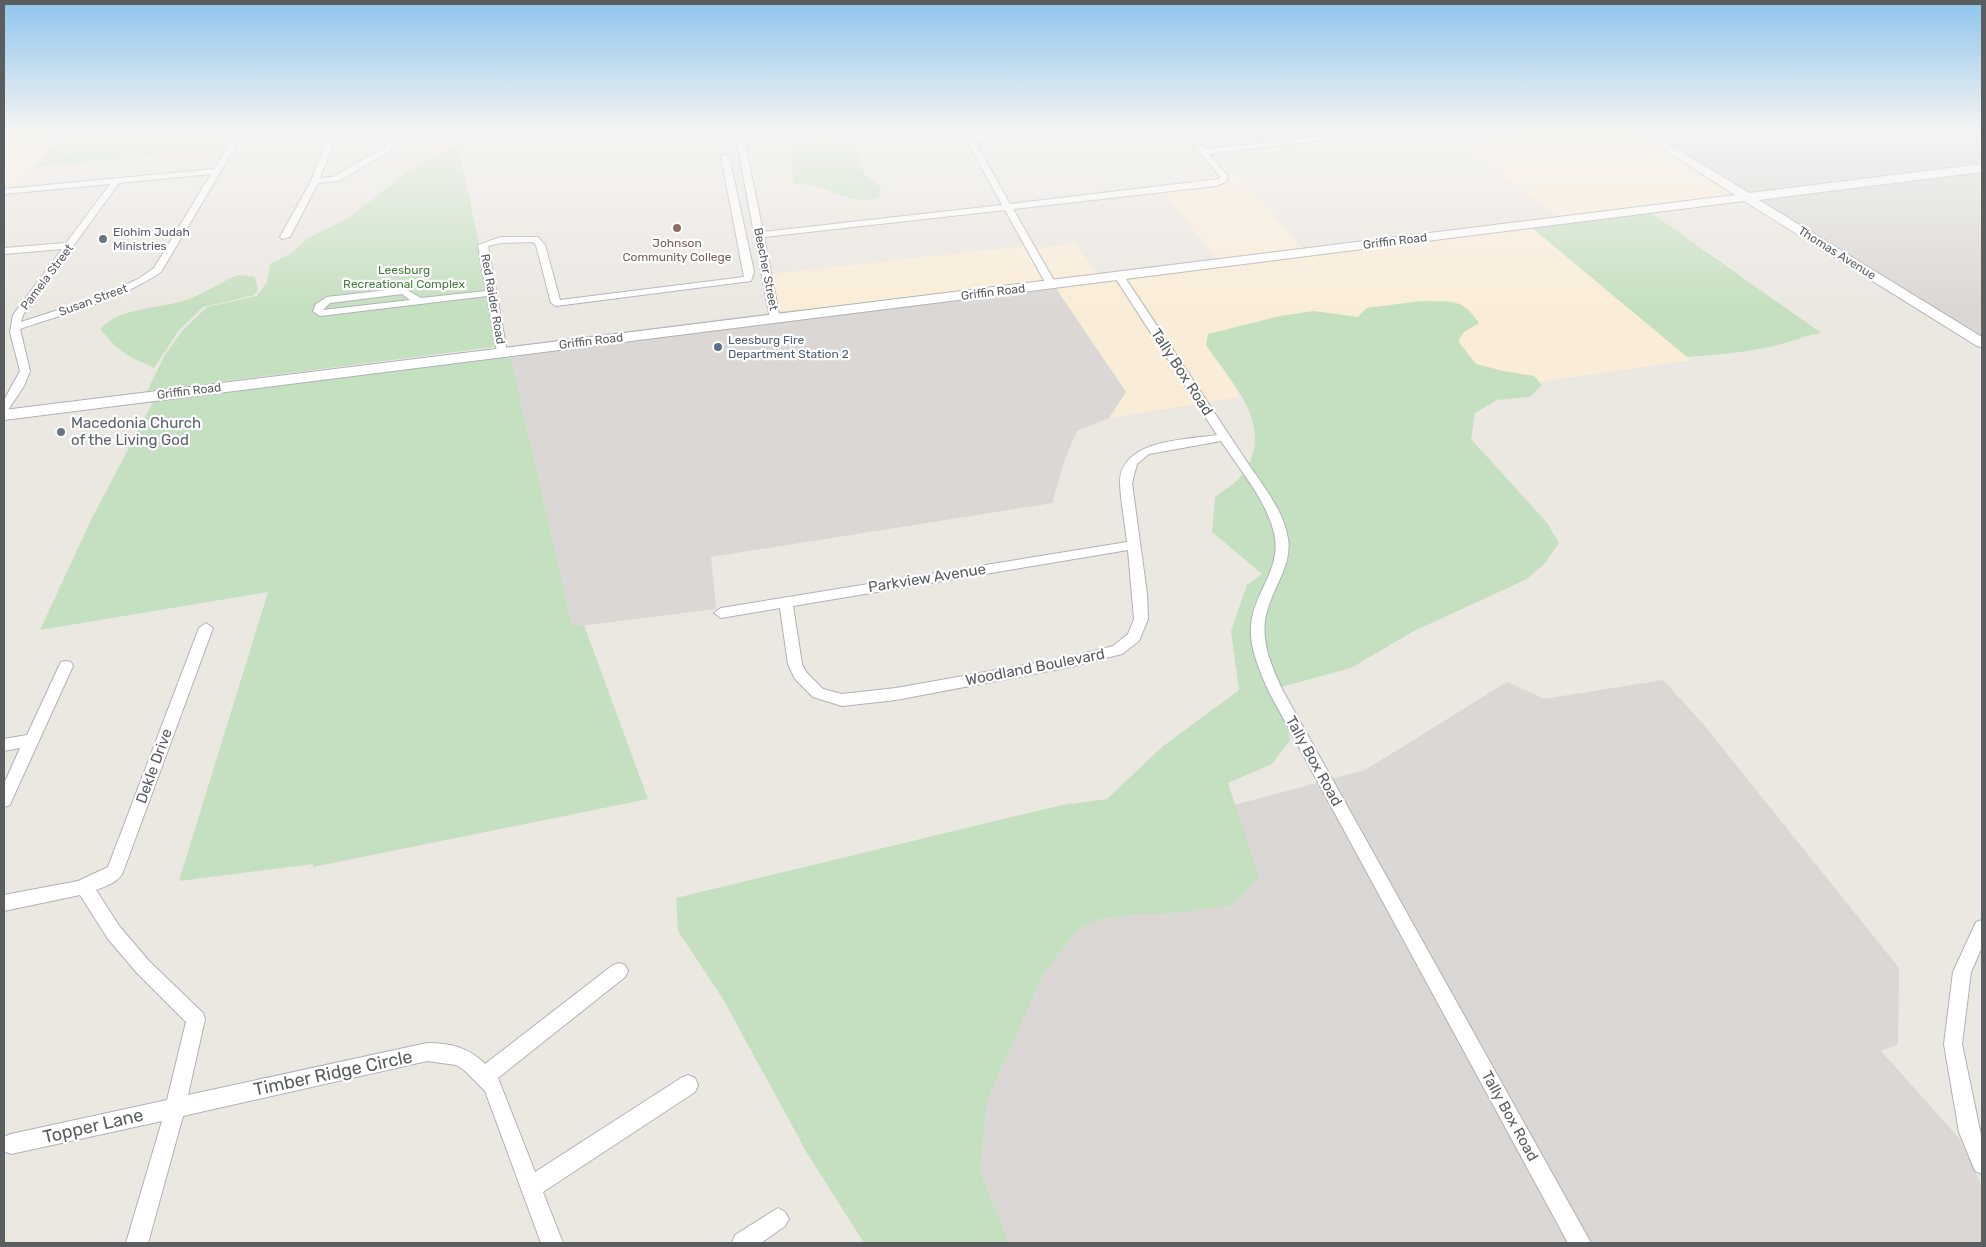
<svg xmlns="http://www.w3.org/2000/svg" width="1986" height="1247" font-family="Rubik,sans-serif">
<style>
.commercial{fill:#faedd8}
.industrial{fill:#dad7d4}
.green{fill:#c5e0c0}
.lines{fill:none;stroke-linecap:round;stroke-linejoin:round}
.street-casing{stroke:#afb3b6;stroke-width:2}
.secondary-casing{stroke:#aeb2b5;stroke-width:2}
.street{fill:#fff;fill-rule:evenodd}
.secondary{fill:#fff;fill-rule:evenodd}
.education-dot{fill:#8d6e63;stroke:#fff;stroke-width:2}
.worship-dot{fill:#6b7280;stroke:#fff;stroke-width:2}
.service-dot{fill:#5c6f8a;stroke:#fff;stroke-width:2}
.labels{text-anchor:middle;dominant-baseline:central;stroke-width:4.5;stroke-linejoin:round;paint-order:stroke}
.far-worship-label{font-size:12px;fill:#5b616d;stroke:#fff;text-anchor:start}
.far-street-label{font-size:12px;fill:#5a5e61;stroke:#fff}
.far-education-label{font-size:12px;fill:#785e54;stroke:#fff}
.far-park-label{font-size:12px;fill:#437d3c;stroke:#fff}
.far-service-label{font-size:12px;fill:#4e5e75;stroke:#fff;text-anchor:start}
.street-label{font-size:15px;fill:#5a5e61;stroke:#fff}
.worship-label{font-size:15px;fill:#5b616d;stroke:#fff;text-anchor:start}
.near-street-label{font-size:18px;fill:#5a5e61;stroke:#fff}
</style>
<rect width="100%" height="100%" fill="#ebe7e1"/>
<!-- commercial -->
<g class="commercial">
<path d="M4,132H64L14,187L4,188Z"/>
<path d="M1540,132H1637L1741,196L1560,218L1458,143Z"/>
<path d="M1235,172L1304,250L946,295L778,312L770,274L1033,245L1039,248L1075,243L1098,275L1217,259L1160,187Z"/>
<path d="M1531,227L1692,360L1539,382L1534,376L1503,371L1476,364L1458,341L1464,332L1479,322L1455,302L1422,301L1367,308L1358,317L1280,316L1252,324L1206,345L1241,397L1109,418L1126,392L1055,287Z"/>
</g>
<!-- industrial -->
<g class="industrial">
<path d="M1645,132H1982V166L1748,195Z"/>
<path d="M1982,171V340L1754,199Z"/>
<path d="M1055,287L1126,392L1109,418L1077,431L1066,456L1052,503L711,557L716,609L572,627L510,354Z"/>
<path d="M946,295L508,349V346L778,312Z"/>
<path d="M1663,680L1704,725L1899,968L1898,1044L1881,1051L1959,1138L1982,1186V1243H1009L980,1171L987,1101L1044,973L1077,931L1096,920L1138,914H1163L1181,911L1243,833L1234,805L1365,770L1507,682L1544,699Z"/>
</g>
<!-- green -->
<g class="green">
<path d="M67,132H241L234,143L204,153L193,150L174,151L160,149L120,156L123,150L120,148L84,145L56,159L54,162L35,169Z"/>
<path d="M828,137L849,141L857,153L865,174L881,188L879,198C858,204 841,195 821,188C813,185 803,184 794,183L790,152L793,146L804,141Z"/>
<path d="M84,146L117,149L119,151L118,157L158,150L171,153L192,152L46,166Z"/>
<path d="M458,146L501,346L147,391L166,353L183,330L207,307L257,296L267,282L270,264L293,252L308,238L349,218L407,172L434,156Z"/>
<path d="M1650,212L1821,333C1802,336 1784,345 1765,348C1739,353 1713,355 1687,357L1531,227Z"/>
<path d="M238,275L255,277L258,289L254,295L203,307L179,330L154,368C146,363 137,361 129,356C117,349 109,339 100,329C120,307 159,309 186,300C204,294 220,282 238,275Z"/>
<path d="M1422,301C1450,302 1462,297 1479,323L1464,332L1458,341L1476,364L1503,371L1534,376L1542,385L1530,397L1497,400L1475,413L1471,439L1547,523L1559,543L1545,563L1527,579L1414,631L1351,668L1281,687L1290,740L1272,764L1228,783L1259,877L1232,906L1163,914H1138L1096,920L1077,931L1044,973L987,1101L980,1171L1009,1243H864L807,1153L723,999L678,931L676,898L1062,805L1107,799L1162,747L1239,690L1231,631L1247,585L1262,574L1212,532L1215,497C1224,490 1236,483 1242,475C1277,428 1233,384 1206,345L1208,334L1280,316L1314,311L1358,317L1367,308Z"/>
<path d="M510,354L572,626L584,625L648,799L313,867V864L179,881L268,592L40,630L91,520L155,398Z"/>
</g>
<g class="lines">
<!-- street casing -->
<g class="street-casing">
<g id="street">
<path d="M236,132H244L161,272C118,301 69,312 20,329L30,371L24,386L8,410L4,411V400L20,371L10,332L13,315L62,249L4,254V248L66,243L110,184L4,194V189L214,169ZM211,174L154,268L138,279L104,295L21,322L23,315L119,183Z"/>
<path d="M330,132H338L320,178L333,177L384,147L388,142L387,132H395L396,142L390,151L338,181L318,183L290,237L282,239L280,237L311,181Z"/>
<path d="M735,132H743L763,232L1002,205L962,132H970L972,136L1051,132L975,141L1010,204L1219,179L1220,176L1182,132H1190L1205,149L1361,132H1388L1209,154L1228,176L1226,182L1216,186L1013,209L1056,284L1051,287L1046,284L1005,210L764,237L780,319L775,322L770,319Z"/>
<path d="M1976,132H1982V135Z"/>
<path d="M725,154L729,156L754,272L751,281L556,306L551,303L536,245L533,242L501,243L488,246L507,352L502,355L497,352L487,296L320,316L313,311L316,304L327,297L404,288L421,298L486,291L478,245L501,237H538L545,245L560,300L744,277L721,156ZM402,294L410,300L323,310L330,303Z"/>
<path d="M1116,274L1124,276C1164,336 1204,397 1243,456C1259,481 1284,509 1288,539C1292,564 1275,585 1268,608C1258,637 1271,665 1283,691L1591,1243H1568L1269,692C1259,669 1247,644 1252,618C1257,591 1280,567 1275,538C1269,503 1240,470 1221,441L1149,454L1137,464L1132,483L1147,594L1148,619L1139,641L1122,654L1070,667L896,700L842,706L813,697L795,679L788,664L780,608L721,618L714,613L721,608L1127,542C1125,523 1121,503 1120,484C1119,439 1186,440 1217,435L1114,276ZM1128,550L1134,619L1128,634L1113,646L1070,657L896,688L842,694L823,689L806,672L802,664L793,606Z"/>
<path d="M206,623L213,628L123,872C119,882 106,886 96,890L120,927L149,961L203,1013L205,1019L188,1095L427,1043C449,1043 469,1047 485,1064L613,965L619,963L625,965L628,971L625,977L498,1078L535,1172L681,1078L688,1075L695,1078L698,1085L695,1092L543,1192L563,1243H541L485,1091L464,1070L456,1065L427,1061L183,1116L148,1243H126L162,1121L11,1154L4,1151V1137L11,1134L167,1100L186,1022L137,973L108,939L80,895L4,911V895L78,881L108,867L199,628Z"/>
<path d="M66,661L71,662L73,666L12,800L10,805L4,807V784L20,748L4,751V739L27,735L59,666L61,662Z"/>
<path d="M1982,920V947L1971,972L1962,1044L1982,1140V1174L1975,1171L1959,1132L1944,1044L1953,972L1976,922Z"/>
<path d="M778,1208L785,1212L789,1219L785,1226L761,1243H732L735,1235Z"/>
</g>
</g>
<!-- secondary casing -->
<g class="secondary-casing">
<path id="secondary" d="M1636,132H1649L1749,193L1982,164V172L1759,200L1982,337V347L1977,346L1744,201L4,420V410L1735,195Z"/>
</g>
<!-- street -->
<use href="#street" class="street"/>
<!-- secondary -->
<use href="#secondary" class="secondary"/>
</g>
<!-- sky -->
<linearGradient id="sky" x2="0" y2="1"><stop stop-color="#8ec5ed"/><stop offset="0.43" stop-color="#f6f4f2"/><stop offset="1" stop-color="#f6f4f2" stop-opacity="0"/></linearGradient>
<rect width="1986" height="307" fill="url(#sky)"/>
<!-- markers -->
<circle class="education-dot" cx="677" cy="228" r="5"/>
<g class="worship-dot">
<circle cx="103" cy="239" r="5"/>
<circle cx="61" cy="432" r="5"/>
</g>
<circle class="service-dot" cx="718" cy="347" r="5"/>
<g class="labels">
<!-- far-worship labels -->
<g class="far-worship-label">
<text x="113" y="232">Elohim Judah<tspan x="113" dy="14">Ministries</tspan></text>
</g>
<!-- far-street labels -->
<g class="far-street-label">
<text transform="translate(1395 241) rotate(-7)">Griffin Road</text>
<text transform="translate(1837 253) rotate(32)">Thomas Avenue</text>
<text transform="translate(766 269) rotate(79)">Beecher Street</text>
<text transform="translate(47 277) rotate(-53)">Pamela Street</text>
<text transform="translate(993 292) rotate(-7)">Griffin Road</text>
<text transform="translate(493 299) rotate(80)">Red Raider Road</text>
<text transform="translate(93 300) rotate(-20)">Susan Street</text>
<text transform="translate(591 341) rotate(-7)">Griffin Road</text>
<text transform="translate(189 391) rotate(-7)">Griffin Road</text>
</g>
<!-- far-education labels -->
<g class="far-education-label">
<text x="677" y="243">Johnson<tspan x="677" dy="14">Community College</tspan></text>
</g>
<!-- far-park labels -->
<g class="far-park-label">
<text x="404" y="270">Leesburg<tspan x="404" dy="14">Recreational Complex</tspan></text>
</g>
<!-- far-service labels -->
<g class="far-service-label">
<text x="728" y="340">Leesburg Fire<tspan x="728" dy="14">Department Station 2</tspan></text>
</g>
<!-- street labels -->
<g class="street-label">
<text transform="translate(1182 372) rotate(57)">Tally Box Road</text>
<text transform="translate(927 578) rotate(-9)">Parkview Avenue</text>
<text transform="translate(1035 667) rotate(-11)">Woodland Boulevard</text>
<text transform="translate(1314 761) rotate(61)">Tally Box Road</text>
<text transform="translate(154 766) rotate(-70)">Dekle Drive</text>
<text transform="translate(1510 1116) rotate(61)">Tally Box Road</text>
</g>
<!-- worship labels -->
<g class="worship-label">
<text x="71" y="423">Macedonia Church<tspan x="71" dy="17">of the Living God</tspan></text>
</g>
<!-- near-street labels -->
<g class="near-street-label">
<text transform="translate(333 1073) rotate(-12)">Timber Ridge Circle</text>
<text transform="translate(93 1126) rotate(-13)">Topper Lane</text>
</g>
</g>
<!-- border -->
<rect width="1986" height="1247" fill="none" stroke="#5a5e61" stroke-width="10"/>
</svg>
